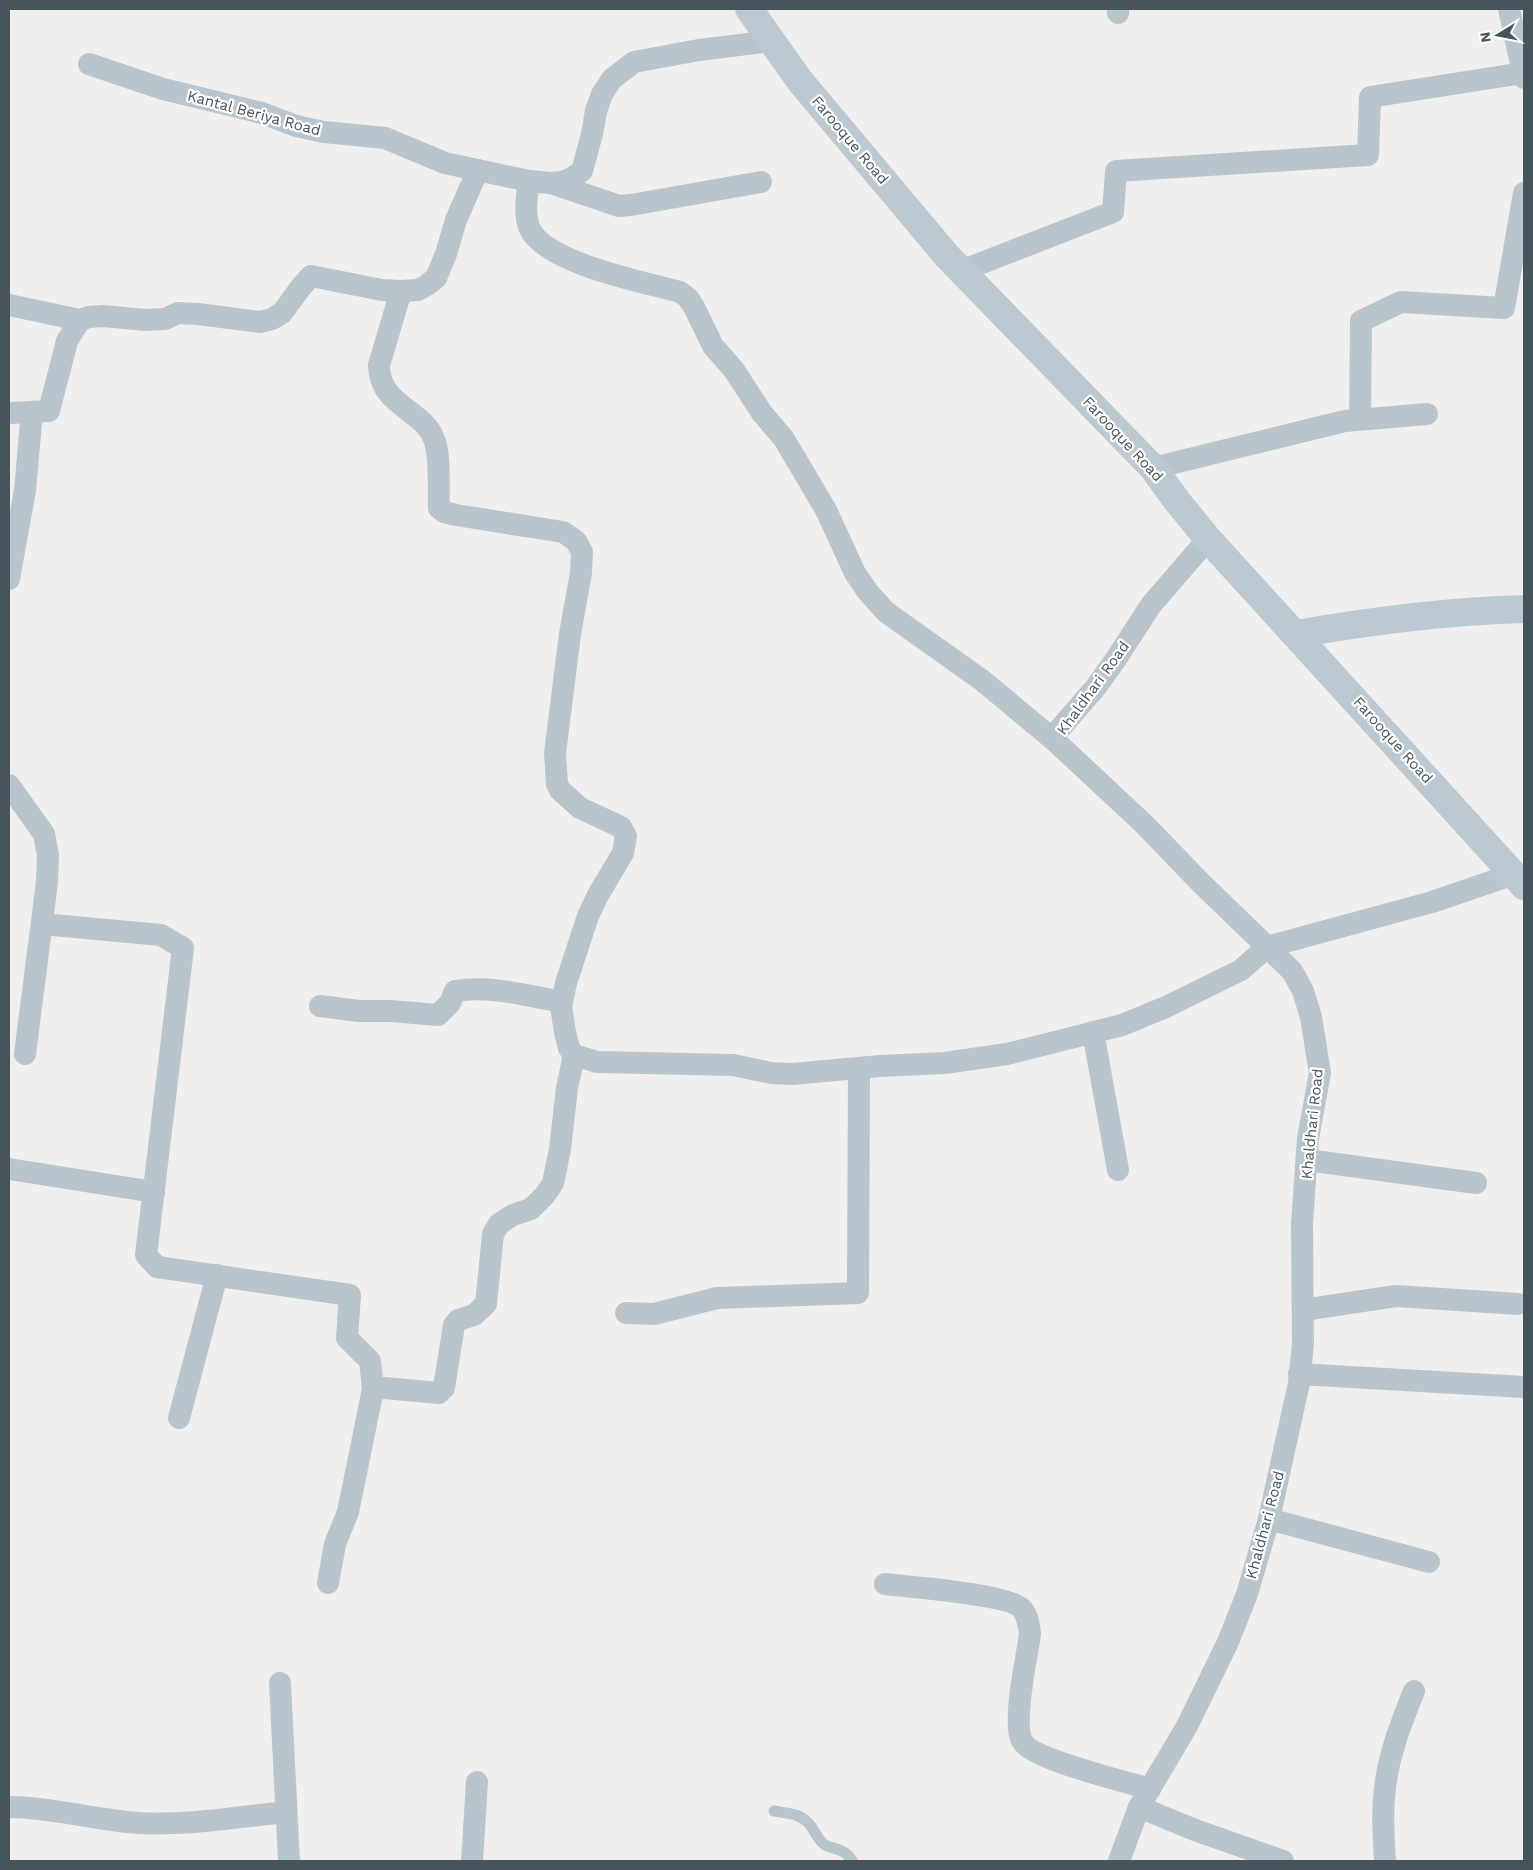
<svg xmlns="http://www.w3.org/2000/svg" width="1533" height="1870" font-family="'Work Sans',sans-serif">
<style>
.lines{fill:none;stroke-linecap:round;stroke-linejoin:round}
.lane{stroke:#b9c5cc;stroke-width:11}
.street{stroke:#b9c5cc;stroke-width:22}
.secondary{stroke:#bbc9d3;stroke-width:28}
.labels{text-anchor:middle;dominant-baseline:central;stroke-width:4.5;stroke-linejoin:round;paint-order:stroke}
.street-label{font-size:15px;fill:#46545c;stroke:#fff}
</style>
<rect width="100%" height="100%" fill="#f1eeee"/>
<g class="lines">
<!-- lane -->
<path class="lane" d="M774,1811C785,1813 797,1813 805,1820C814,1826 816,1839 825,1845C836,1850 846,1849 852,1861"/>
<!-- street -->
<g class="street">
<path d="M1118,9V13"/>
<path d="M1509,9L1524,78"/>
<path d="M89,64L163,89L262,113L296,126L324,132L385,138L445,163L529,181L551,183L562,182L572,178L582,171L592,134L596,111L602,94L612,79L634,62L699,50L772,41"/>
<path d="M529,181C527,195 524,213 529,227C543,263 644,282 680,292L688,298L694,307L713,346L734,370L762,413L784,439L826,510L855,573L868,592L886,612L983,681L1055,741"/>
<path d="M551,183L619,206L631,205L761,182"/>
<path d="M961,271L1113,212L1116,171L1368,155L1370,97L1523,73"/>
<path d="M401,291L379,365C379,406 423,409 434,439C441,456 438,488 439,508L444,512L456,515L563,532L576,541L582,552L581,573L570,634L555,753L557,784L560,790L580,808L621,827L626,836L623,853L598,895L588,916L566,983L561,1006L565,1032L569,1048L574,1055L597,1062L733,1065L771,1073L792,1074L880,1066L945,1063L1007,1054L1122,1025L1166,1007L1241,970L1267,947L1432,902L1514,874"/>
<path d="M9,305L80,320"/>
<path d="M9,413L49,411L67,341L80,320L89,317L103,316L145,320L165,319L178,313L198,314L260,322L272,319L282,313L301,287L311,276L382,290L401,291L418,290L427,285L436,278L446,254L456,220L478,170"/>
<path d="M1360,419L1361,321L1401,302L1504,308L1524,193"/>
<path d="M1153,468L1345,421L1427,414"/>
<path d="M9,579L25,490L32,412"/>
<path d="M9,785L44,834L48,855L47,882L25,1054"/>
<path d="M42,924L161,935L183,948L146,1255L157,1267L350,1295L347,1338L370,1361L373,1389"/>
<path d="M320,1006L359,1011H390L438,1015L450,1003L455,991C490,985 528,996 562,1002"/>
<path d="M1093,1032L1118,1170"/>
<path d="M1307,1160L1476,1183"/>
<path d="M9,1169L154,1192"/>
<path d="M1303,1310L1396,1296L1518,1304"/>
<path d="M626,1313L654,1314L717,1298L858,1293L859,1068"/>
<path d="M1299,1374L1524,1387"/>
<path d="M179,1418L217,1275"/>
<path d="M1269,1519L1429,1562"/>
<path d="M328,1583L335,1544L348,1512L373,1389L384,1388L439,1393L444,1388L454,1325L458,1320L474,1315L486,1304L493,1234L499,1224L513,1215L531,1209L545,1195L553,1183L560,1149L567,1088L574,1055"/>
<path d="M885,1584C909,1587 1010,1594 1022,1609C1028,1616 1029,1625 1030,1634C1027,1657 1012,1722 1022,1741C1031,1759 1127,1782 1150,1789"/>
<path d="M280,1683L289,1861"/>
<path d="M9,1807C52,1807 94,1820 138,1823C187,1826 237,1817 286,1812"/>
<path d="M1139,1807L1195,1830L1283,1861"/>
<path d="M472,1861L477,1782"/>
<path d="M1119,1861L1139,1807L1187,1726L1228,1642L1247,1594L1269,1519L1299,1383L1303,1344L1302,1223L1308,1138L1320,1073L1311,1017L1303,991L1292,971L1201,883L1144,824L1055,741L1057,732L1096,687L1116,659L1151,605L1208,539"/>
<path d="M1385,1861C1384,1841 1382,1819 1384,1799C1386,1761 1400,1726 1414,1691"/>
</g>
<!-- secondary -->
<g class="secondary">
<path d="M749,9L800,81L947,256L1153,468L1177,501L1208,539L1524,886"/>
<path d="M1296,634C1371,621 1448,611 1524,609"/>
</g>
</g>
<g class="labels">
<!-- street labels -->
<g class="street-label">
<text transform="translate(254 113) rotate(15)">Kantal Beriya Road</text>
<text transform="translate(850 140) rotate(50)">Farooque Road</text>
<text transform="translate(1123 439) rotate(47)">Farooque Road</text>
<text transform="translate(1093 688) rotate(-54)">Khaldhari Road</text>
<text transform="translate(1393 740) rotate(48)">Farooque Road</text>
<text transform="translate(1312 1124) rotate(-84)">Khaldhari Road</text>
<text transform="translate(1265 1525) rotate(-75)">Khaldhari Road</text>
</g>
</g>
<!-- border -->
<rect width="1533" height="1870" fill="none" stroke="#46545c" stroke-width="20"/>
<!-- north arrow -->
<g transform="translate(1498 35) rotate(260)" stroke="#ffffff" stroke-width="4" paint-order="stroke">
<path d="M0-4L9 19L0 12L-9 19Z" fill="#46545c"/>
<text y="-8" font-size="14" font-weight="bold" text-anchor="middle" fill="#46545c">N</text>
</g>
</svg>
